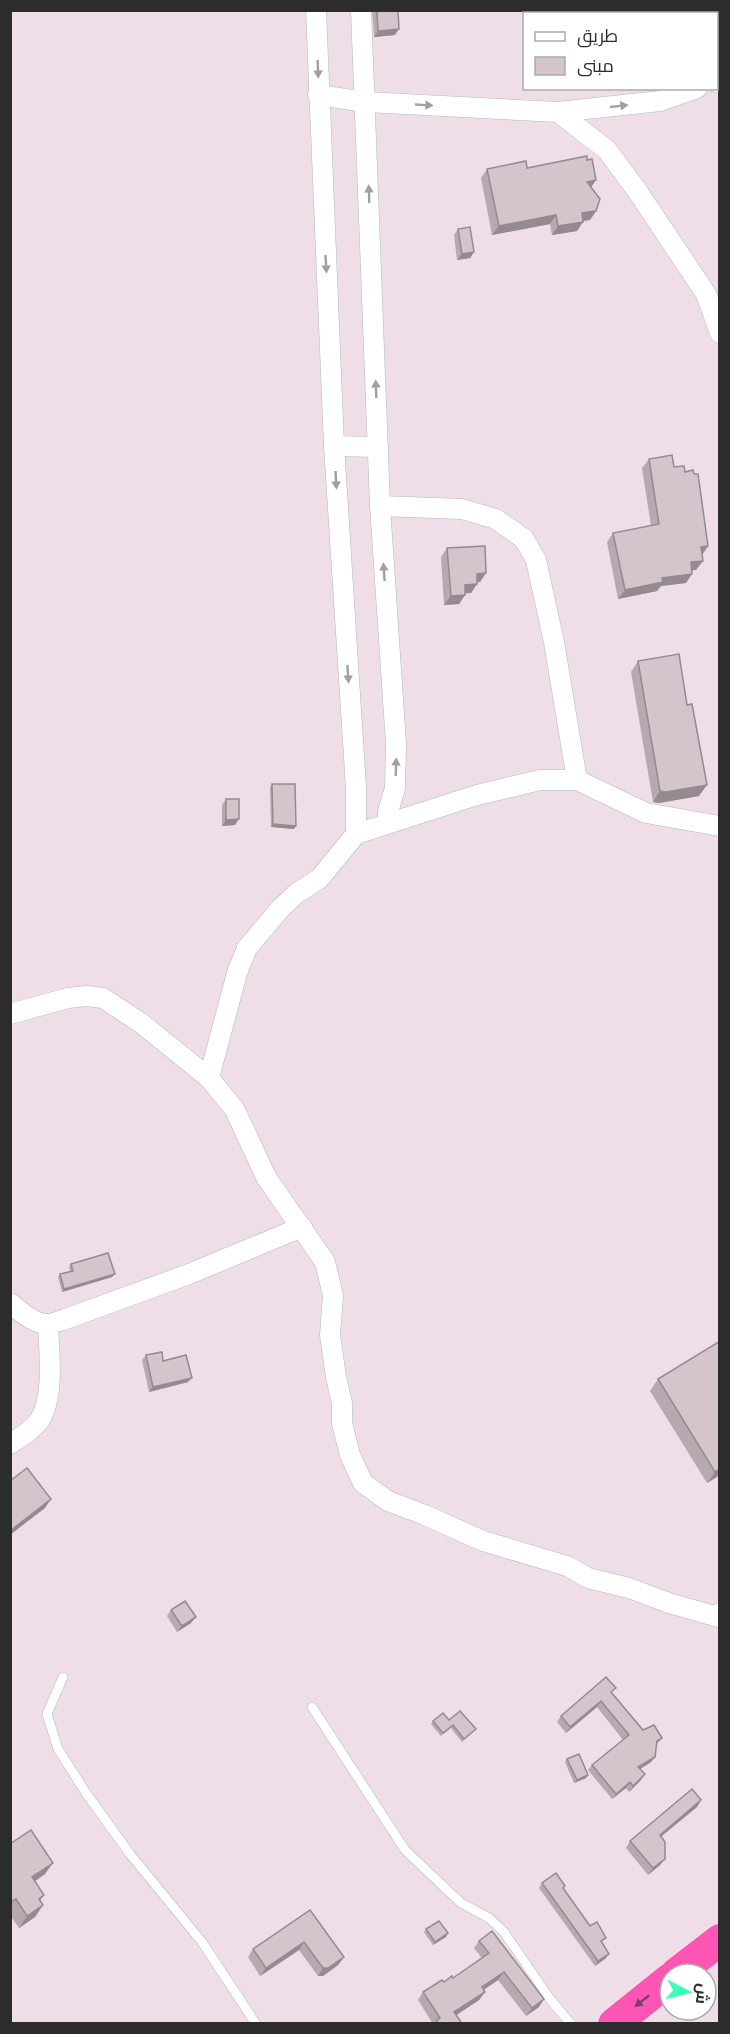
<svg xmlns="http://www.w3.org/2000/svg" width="730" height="2034" font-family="'Roboto Condensed',Cairo,sans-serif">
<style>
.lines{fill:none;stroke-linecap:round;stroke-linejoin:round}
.service-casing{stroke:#adbdb8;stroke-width:10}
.minor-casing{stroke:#adbdb8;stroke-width:21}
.trunk-casing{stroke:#fff;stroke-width:33}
.service{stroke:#fff;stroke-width:9}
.minor{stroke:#fff;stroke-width:20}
.trunk{stroke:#ff55b4;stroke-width:32}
.wall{fill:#b6a9b0}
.shaded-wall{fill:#948a90}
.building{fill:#d4c5cd;stroke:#948a90;stroke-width:1.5}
.oneway{fill:#a0a0a0}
.oneway2{fill:#803c62}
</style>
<rect width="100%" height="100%" fill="#efdde8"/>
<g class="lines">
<!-- service casing -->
<g class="service-casing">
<g id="service">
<path d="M63,1677L47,1714L58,1749L86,1793L130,1854L202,1942L256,2024"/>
<path d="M312,1707L405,1850L461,1903L489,1918L504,1932L550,1999L571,2024"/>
</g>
</g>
<!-- minor casing -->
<g class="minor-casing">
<g id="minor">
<path d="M316,10L334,446L356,788V834"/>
<path d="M361,10L380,506L396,744L395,788L388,812V824"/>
<path d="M716,82L720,81"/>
<path d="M318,95L366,102L558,112L660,101L697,88"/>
<path d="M558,112L607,150L638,192L706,294L720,333"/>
<path d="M334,446L378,447"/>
<path d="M380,506L462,509L496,519L524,539L536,560L554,642L577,780"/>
<path d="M10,1014L68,998L86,996L103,998L141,1023L209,1078L235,1110L266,1177L325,1262L333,1295L330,1335L336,1377L342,1403V1423L350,1455L363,1483L388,1501L425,1515L483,1541L567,1566L588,1578L629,1588L669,1603L718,1617L720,1613"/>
<path d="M209,1078L237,973L247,948L280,909L297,893L319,879L356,834L477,795L540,780H577L646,813L720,826"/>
<path d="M10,1303C21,1312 34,1324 48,1324C53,1324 59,1321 63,1320L189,1274L302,1227"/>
<path d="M10,1444C20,1438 32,1430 39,1421C55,1397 49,1351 48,1324"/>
</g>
</g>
<!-- trunk casing -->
<g class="trunk-casing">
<g id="trunk">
<path d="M676,1974L720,1940"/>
<path d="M614,2024L670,1979"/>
</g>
</g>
<!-- service -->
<use href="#service" class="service"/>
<!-- minor -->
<use href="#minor" class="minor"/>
<!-- trunk -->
<use href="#trunk" class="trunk"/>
</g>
<!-- wall -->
<g class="wall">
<path d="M372,10H398L395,35L374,37Z"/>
<path d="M527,10H546L544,14H527Z"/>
<path d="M527,168L591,187L596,211L590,220L583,221L577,231L552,235L550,224L492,235L481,178L487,169Z"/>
<path d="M458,229L474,252L470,258L457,260L454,235Z"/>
<path d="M649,459L685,472L708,546L702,555L696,570H692L686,583L661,586L657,591L618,599L607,542L613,533L651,526L642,468Z"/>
<path d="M447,548L486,573L480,582H477V584L471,593H465V595L459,604L444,605L441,557Z"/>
<path d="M638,661L699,796L659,803L653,802L631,672Z"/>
<path d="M272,784L294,829L271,827L270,787Z"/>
<path d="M226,799L235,825L222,826V805Z"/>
<path d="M71,1264L112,1277L62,1292L58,1277L60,1274L70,1271L69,1267Z"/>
<path d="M720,1341V1475L707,1483L650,1391L658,1379Z"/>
<path d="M146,1355L163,1361L188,1382L149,1392L142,1360Z"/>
<path d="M171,1610L191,1623L177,1632L167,1616Z"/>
<path d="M612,1693L643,1730L662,1738L656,1745L655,1757L651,1762L640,1769L641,1780L629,1792L626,1788L612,1799L588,1770L592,1765L623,1740L597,1707L566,1733L557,1722L561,1716Z"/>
<path d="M449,1720L476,1729L462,1742L451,1728L441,1736L431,1724L433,1721Z"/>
<path d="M567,1759L588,1775L586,1778L574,1783L565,1762Z"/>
<path d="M701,1800L697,1807L661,1837L660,1865L648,1875L626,1848L630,1841Z"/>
<path d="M10,1844L45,1874L35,1881L44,1895L40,1901L43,1905L35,1917L19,1928L10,1915Z"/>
<path d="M542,1883L563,1889L602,1943L606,1958L595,1966L539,1888Z"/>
<path d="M310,1910L344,1957L338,1965L323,1976H318L299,1950L260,1976L248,1957L253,1949Z"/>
<path d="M426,1929L446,1937L433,1945L424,1932Z"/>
<path d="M479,1941L539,2007L526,2016L498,1980L483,1990L485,1992L479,2000L456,2015L460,2024H433L418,2000L423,1992L453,1978L482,1958L474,1948Z"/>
</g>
<!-- shaded-wall -->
<g class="shaded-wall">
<path d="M546,10L544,14H533L535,11Z"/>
<path d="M399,29L395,35L374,37L378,31Z"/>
<path d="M596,180L590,189L587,182Z"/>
<path d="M596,211L590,220L576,222L582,213Z"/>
<path d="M556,215L550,224L492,235L499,226Z"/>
<path d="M583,222L577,231L552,235L558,226Z"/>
<path d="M474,252L470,258L457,260L462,254Z"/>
<path d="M708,546L702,555L701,547Z"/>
<path d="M703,561L696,570L684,571L691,562Z"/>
<path d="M486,573L480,582L470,583L477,574Z"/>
<path d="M692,574L686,583L661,586L657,591L618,599L625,590L662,578Z"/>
<path d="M477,584L471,593L458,594L465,585Z"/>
<path d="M465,595L459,604L444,605L451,596Z"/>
<path d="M707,785L699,796L659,803L653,802L660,791Z"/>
<path d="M239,819L235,825L222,826L226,820Z"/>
<path d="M273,824L296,826L294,829L271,827Z"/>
<path d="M115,1274L112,1277L62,1292L64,1289Z"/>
<path d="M192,1378L188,1382L149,1392L153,1387Z"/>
<path d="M720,1469V1475L707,1483L715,1472Z"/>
<path d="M51,1499L45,1508L10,1535V1531Z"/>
<path d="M196,1617L191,1623L177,1632L182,1626Z"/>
<path d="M601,1701L597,1707L566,1733L570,1727Z"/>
<path d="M655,1757L651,1762L634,1773L638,1767Z"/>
<path d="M645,1774L641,1780L629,1792L633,1786Z"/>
<path d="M588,1775L586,1778L574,1783L577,1780Z"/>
<path d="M630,1782L626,1788L612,1799L616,1794Z"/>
<path d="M701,1800L697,1807L655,1841L660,1835Z"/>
<path d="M665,1859L660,1865L648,1875L653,1868Z"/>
<path d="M53,1863L45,1874L24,1889L32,1877Z"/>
<path d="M43,1905L35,1917L19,1928L27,1916Z"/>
<path d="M448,1933L446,1937L433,1945L435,1942Z"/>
<path d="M304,1942L299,1950L260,1976L266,1968Z"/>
<path d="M609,1954L606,1958L595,1966L598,1961Z"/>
<path d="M344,1957L338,1965L323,1976H318L323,1968Z"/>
<path d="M504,1972L498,1980L476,1995L482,1987Z"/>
<path d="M485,1992L479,2000L449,2020L454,2012Z"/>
<path d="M544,1999L539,2007L526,2016L532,2008Z"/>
</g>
<!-- building -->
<g class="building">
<path d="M377,10H398L399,29L378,31Z"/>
<path d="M587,156V160L592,159L596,180L587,182L600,199L596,211L582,213L583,222L558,226L556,215L499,226L487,169L526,161L527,168Z"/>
<path d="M470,227L474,252L462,254L458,229Z"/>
<path d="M672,455L674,467L684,466L685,472L693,470L694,474H698L708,546L701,547L703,561L691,562L692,574L662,578L663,582L625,590L613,533L659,524L649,459Z"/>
<path d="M485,546L486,573L477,574V584L465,585V595L451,596L447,548Z"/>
<path d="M679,654L687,705L692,704L707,785L666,792L660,791L638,661Z"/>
<path d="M272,784H295L296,826L273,824Z"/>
<path d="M226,799H239V819L226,820Z"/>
<path d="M108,1253L115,1274L64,1289L60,1274L73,1271L71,1264Z"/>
<path d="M720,1341V1469L715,1472L658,1379Z"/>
<path d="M162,1352L163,1361L186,1355L192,1378L153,1387L146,1355Z"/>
<path d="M27,1468L51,1499L10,1531V1481Z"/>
<path d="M185,1601L196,1617L182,1626L171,1610Z"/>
<path d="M606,1677L616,1688L611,1692L643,1730L654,1725L662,1738L657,1741L655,1757L638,1767L645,1774L633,1786L630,1782L616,1794L592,1765L629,1735L601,1701L570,1727L561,1716Z"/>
<path d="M460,1711L476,1729L464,1739L453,1725L443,1733L433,1721L443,1713L449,1720Z"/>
<path d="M579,1754L588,1775L577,1780L567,1759Z"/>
<path d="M692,1789L701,1800L660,1835L665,1842V1859L653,1868L630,1841Z"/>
<path d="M31,1830L53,1863L32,1877L44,1895L39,1899L43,1905L27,1916L16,1899L10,1902V1844Z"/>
<path d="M556,1873L565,1886L563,1888L590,1926L597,1922L606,1938L601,1941L609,1954L598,1961L542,1883Z"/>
<path d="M310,1910L344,1957L328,1968H323L304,1942L266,1968L253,1949Z"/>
<path d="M439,1921L448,1933L435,1942L426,1929Z"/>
<path d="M492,1931L544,1999L532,2008L504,1972L482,1987L485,1992L454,2012L461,2022L458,2024H434L440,2018L423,1992L442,1980L444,1982L452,1976L453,1978L489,1953L479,1941Z"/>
</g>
<!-- one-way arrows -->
<defs><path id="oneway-solid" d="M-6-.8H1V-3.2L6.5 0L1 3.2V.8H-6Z" transform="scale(1.5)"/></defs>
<g class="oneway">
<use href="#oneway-solid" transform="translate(318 69) rotate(88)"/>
<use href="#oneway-solid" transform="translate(424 105) rotate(3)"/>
<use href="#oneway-solid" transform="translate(619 106) rotate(-6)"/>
<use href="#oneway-solid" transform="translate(369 194) rotate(-92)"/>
<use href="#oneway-solid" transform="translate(326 264) rotate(87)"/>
<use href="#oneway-solid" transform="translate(376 389) rotate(-92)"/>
<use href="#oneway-solid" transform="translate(336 480) rotate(87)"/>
<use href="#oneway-solid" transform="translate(384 572) rotate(-94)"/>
<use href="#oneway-solid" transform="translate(348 674) rotate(86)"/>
<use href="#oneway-solid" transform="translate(396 767) rotate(-88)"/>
</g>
<use class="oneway2" href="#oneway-solid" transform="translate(642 2001) rotate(142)"/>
<!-- border -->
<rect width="730" height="2034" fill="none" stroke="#2c2c2c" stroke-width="24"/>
<!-- legend -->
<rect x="523" y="12" width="195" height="78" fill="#ffffff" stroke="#ababab" stroke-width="1.5"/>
<rect x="535" y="32" width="30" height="9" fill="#ffffff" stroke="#ababab" stroke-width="1.5"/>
<text x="577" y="42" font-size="18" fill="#2c2c2c">طريق</text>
<rect x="535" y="57" width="30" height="18" fill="#d4c5cd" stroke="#ababab" stroke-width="1.5"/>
<text x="577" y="72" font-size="18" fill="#2c2c2c">مبنى</text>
<!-- north arrow -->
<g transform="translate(688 1992) rotate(97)"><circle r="28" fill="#ffffff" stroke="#ababab" stroke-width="1.5"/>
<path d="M0-4.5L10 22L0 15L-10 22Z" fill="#3affba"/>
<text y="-9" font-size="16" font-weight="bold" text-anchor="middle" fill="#2c2c2c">ش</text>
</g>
</svg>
